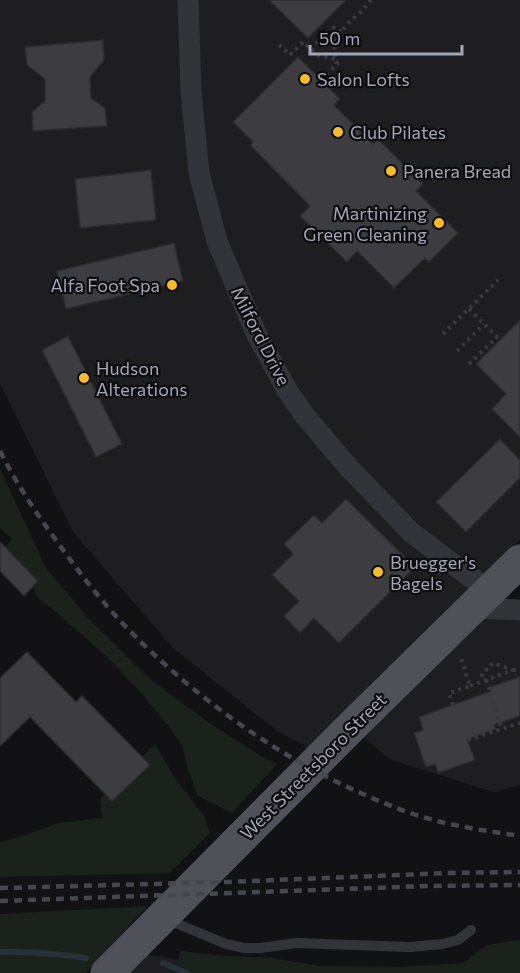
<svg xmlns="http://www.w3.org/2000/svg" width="520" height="973" font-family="Commissioner,sans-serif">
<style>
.built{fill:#1e1e21}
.green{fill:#1a221b}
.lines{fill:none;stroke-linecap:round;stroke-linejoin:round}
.stream{stroke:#283038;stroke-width:6}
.building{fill:#3c3c41;stroke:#2c2c30;stroke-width:1.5}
.path{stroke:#393a40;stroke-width:4;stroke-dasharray:3 4.5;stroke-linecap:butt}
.service{stroke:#333439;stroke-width:10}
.minor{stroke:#333439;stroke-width:21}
.primary{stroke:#4f5058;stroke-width:33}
.rail{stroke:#46474e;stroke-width:4.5;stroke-dasharray:8 6;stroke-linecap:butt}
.poi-dot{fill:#f7bc27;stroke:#0d0d0f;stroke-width:2}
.labels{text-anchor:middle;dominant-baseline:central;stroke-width:4.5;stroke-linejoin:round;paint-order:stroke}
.poi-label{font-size:18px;fill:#a3a7b5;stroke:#0d0d0f;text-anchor:start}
.street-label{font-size:18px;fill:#a3a7b5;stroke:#0d0d0f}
</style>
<rect width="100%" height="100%" fill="#121214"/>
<!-- built -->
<g class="built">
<path d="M0,0H520V540L313,750L277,731L173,648L73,532L0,383Z"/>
<path d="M520,610V785L494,792L391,760L351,727L460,618Z"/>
<path d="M148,955L270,973H130Z"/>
</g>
<!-- green -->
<g class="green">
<path d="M0,469L46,568L91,621L151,680L208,722L261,756L277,764L232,813L198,796L188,770L182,745L169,727L143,695L105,655L55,611L38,598L33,587L38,581L5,547L12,539L0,528Z"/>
<path d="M155,744L176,780L205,817L210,833L169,873L0,877V842L19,837L59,823L102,818L100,799Z"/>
<path d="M148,906L85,973H0V914Z"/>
<path d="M520,940V973H174L181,951L216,955L272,958L320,966L398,967L463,963L487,945Z"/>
</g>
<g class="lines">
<!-- stream -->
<g class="stream">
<path d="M0,952C29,951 57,954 86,958"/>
<path d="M163,963L187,973"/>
</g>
</g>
<!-- building -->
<g class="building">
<path d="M269,0H346L308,38Z"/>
<path d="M103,40L104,60L90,77L91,98L105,108L107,126L33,131L32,112L45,101V79L27,65L25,47Z"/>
<path d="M298,57L340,99L334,105L373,144L378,139L423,184L416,191L458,233L429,262L425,258L394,288L357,251L347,262L300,216L310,206L250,145L253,142L233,122Z"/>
<path d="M151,170L156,220L80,228L75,179Z"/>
<path d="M174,243L183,281L66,309L57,271Z"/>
<path d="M520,320V437L492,409L506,394L476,364Z"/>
<path d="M68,336L122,444L96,457L42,350Z"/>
<path d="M500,439L520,460V478L466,532L436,502Z"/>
<path d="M346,499L415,567L339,643L314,618L300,633L284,616L299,601L272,575L293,554L284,544L314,515L322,523Z"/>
<path d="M0,542L38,581L24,596L0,571Z"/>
<path d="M27,652L76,702L82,696L150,765L112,801L30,717L0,746V678Z"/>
<path d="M520,677V716L494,725L496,729L467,739L475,760L438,773L435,764L426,767L414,733L423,730L419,717L491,691L490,687Z"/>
</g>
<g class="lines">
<!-- path -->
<g class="path">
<path d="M279,45L290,55L303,42L317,55L336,59"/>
<path d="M310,49L334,28L341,32"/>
<path d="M321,80L337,64C335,57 333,48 336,40C340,28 363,12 371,0"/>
<path d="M469,309L500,340"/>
<path d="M443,334L498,280"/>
<path d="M457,351L484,324"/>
<path d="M469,364L497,337"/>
<path d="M513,670L520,669"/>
<path d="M486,680L502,729"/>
<path d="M470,686L513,670L493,663L482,674L484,681"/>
<path d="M453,705L449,693L470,686L461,658"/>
<path d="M468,740L520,723"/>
</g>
<!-- service -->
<path class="service" d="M166,919L226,944L245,948H261L296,943L410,947L442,944L458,940L471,930"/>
<!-- minor -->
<g class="minor">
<path d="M188,0L191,91L199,173L217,241L256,333L287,390L305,416L350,469L412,533L469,576L491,590"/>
<path d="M473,608L520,610"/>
</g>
<!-- primary -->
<path class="primary" d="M107,973L351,727L520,561"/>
<!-- rail -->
<g class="rail">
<path d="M0,451C17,485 38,516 61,547C81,575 103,603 127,628C192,695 277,757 363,794C383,803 405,812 426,818C457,827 489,831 520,836"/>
<path d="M0,888L227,882L449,873L520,872"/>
<path d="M0,901L429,886L520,885"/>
</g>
</g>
<!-- markers -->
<g class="poi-dot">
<circle cx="305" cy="79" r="6"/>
<circle cx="338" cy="132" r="6"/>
<circle cx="391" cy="171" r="6"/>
<circle cx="439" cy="223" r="6"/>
<circle cx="172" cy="285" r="6"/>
<circle cx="84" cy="378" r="6"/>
<circle cx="378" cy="572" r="6"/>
</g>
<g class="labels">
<!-- poi labels -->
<g class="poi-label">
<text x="317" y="79">Salon Lofts</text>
<text x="350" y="132">Club Pilates</text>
<text x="403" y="171">Panera Bread</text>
<text x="427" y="213" text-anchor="end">Martinizing<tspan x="427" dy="21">Green Cleaning</tspan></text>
<text x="160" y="285" text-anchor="end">Alfa Foot Spa</text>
<text x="96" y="368">Hudson<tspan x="96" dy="21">Alterations</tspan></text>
<text x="390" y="562">Bruegger's<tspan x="390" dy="21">Bagels</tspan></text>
</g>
<!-- street labels -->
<g class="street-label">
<text transform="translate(261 336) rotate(63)">Milford Drive</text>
<text transform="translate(313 766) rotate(-45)">West Streetsboro Street</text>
</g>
</g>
<!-- scale -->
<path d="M310 45v9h152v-9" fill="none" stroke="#a3a7b5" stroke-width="3"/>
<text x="319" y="45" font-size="18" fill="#a3a7b5" stroke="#0d0d0f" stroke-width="4.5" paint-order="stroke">50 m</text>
</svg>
